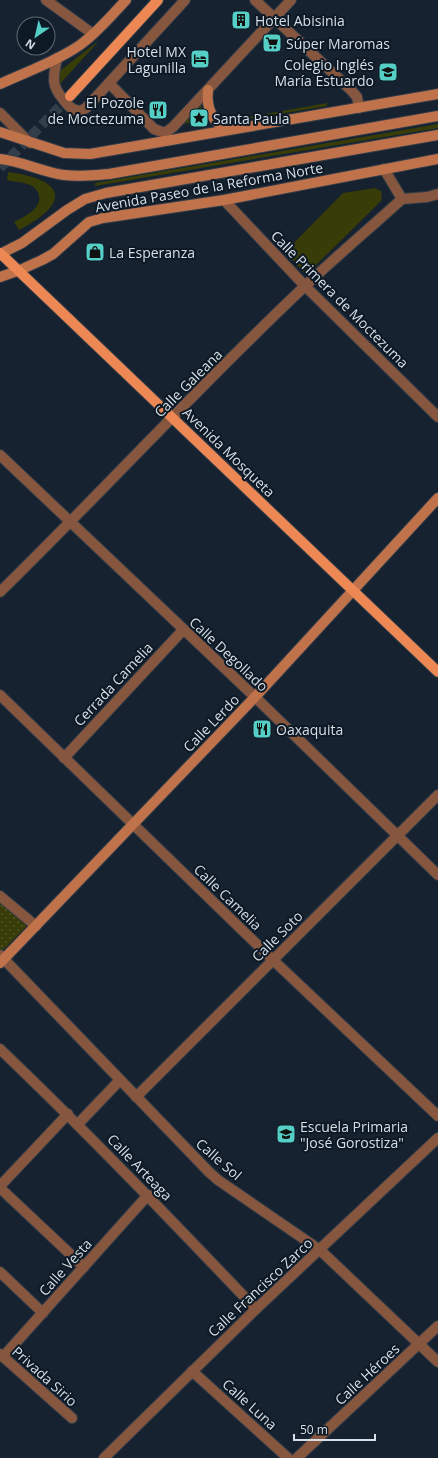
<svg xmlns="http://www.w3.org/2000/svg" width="438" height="1458" font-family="'Open Sans',sans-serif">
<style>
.green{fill:#383c06}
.park{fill:url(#park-dots)}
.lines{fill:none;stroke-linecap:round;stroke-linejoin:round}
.primary-tunnel{stroke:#333e4b;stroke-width:10;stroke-dasharray:10 5;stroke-linecap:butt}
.street-casing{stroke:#313c49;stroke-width:12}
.secondary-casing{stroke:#313c49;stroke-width:12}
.primary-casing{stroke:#313c49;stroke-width:12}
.street{stroke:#86563e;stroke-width:10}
.secondary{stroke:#c0724b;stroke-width:10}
.primary{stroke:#ed8854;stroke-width:10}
.labels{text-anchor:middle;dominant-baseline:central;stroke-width:4;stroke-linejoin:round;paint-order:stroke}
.poi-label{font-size:14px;fill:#d6dfe7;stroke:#0d1925;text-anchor:start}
.street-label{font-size:14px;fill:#d6dfe7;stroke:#0d1925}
</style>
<defs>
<pattern id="park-dots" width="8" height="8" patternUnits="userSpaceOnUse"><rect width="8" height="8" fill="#383c06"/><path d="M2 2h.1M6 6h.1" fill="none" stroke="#54582a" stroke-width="1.8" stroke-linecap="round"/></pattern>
</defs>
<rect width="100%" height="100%" fill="#16222f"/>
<!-- green -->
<g class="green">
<path d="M97,42V43L59,85V73L61,70Z"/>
<path d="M201,103L202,111L207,120L182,124Z"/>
<path d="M327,103V106L231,122V120Z"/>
<path d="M438,124V128L95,186V183Z"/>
<path d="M8,172C21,174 35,176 46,183C73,200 33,223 19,230L14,222C24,217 45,207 38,193C37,190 34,187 32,186C25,182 14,182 7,180Z"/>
<path d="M375,188L381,191L382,197L381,201L306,275L285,252L343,193Z"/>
</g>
<!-- park -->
<path class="park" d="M0,900L28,925L0,953Z"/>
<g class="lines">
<!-- primary-tunnel -->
<path class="primary-tunnel" d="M0,168L70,96"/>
<!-- street casing -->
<g class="street-casing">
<g id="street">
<path d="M46,0L93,34"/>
<path d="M255,0L351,90L357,97L359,108"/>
<path d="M57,58C54,76 50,84 63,99C68,106 72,110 80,111L86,108L185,0"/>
<path d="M109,83L154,129L165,133L166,139"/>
<path d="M0,113L30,143"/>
<path d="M165,133L173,127L291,0"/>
<path d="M384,169L402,199"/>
<path d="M402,199L427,197L438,194"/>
<path d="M224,200L305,286L438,417"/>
<path d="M0,455L255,697L438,875"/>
<path d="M0,592C103,491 200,385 305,286C337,256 370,228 402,199"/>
<path d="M0,695L273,960L438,1116"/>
<path d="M64,758L183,630"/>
<path d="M0,896L36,926"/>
<path d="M0,955L209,1172L218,1180L320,1250L438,1362"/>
<path d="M0,1049C88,1133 172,1221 256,1309"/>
<path d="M136,1097L438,795"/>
<path d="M78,1124L120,1080"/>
<path d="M0,1186L68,1114"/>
<path d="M0,1188L84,1267"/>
<path d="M0,1272L43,1313"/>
<path d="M0,1354L72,1418"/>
<path d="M3,1357L148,1195"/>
<path d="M192,1371L288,1458"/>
<path d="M104,1458L256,1309L438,1138"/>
<path d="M297,1458L438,1326"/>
</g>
</g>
<!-- secondary casing -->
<g class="secondary-casing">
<g id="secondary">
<path d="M0,84C26,72 57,61 80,45C97,33 112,15 126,0"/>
<path d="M208,90C206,108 212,122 228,130"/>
<path d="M0,132L64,153L90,154L438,94"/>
<path d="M0,159C22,161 42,172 64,175C79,177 94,175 109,174L438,116"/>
<path d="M0,254L22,243L67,210L85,199L106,193L438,135"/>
<path d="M0,277L20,270L42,260L53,254L89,222L103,218L224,200L438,159"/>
<path d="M0,963L255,697L438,498"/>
</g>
</g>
<!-- primary casing -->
<g class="primary-casing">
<g id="primary">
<path d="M70,96L158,0"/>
<path d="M0,253L438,672"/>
</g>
</g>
<!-- street -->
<use href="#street" class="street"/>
<!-- secondary -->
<use href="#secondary" class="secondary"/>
<!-- primary -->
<use href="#primary" class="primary"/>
</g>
<!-- icons -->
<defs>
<g id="building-square" transform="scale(1)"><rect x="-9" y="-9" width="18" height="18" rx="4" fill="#55cec6" stroke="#0d1925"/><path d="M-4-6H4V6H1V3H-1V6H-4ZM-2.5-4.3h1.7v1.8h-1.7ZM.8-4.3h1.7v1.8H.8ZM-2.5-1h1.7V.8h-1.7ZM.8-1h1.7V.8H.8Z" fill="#111"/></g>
<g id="supermarket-square" transform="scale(1)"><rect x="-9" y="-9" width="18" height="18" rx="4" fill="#55cec6" stroke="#0d1925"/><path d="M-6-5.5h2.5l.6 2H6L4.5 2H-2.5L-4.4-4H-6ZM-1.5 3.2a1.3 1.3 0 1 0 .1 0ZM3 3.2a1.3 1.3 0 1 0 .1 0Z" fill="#111"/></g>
<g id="hotel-square" transform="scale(1)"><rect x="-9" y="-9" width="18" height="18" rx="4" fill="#55cec6" stroke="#0d1925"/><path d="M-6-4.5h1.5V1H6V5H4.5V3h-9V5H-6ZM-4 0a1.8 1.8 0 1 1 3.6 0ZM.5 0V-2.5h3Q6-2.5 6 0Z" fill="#111"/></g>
<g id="school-square" transform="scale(1)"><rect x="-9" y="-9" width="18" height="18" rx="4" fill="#55cec6" stroke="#0d1925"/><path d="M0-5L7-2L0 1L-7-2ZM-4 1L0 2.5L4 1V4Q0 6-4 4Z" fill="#111"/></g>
<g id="restaurant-square" transform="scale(1)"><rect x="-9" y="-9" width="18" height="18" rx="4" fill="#55cec6" stroke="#0d1925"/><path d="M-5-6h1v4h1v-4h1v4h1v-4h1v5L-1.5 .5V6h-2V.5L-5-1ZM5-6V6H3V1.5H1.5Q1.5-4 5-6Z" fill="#111"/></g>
<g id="sight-square" transform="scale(1)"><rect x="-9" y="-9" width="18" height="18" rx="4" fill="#55cec6" stroke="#0d1925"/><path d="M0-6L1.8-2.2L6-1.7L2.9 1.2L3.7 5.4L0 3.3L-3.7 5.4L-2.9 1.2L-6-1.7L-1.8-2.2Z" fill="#111"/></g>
<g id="shop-square" transform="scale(1)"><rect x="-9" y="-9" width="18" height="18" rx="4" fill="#55cec6" stroke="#0d1925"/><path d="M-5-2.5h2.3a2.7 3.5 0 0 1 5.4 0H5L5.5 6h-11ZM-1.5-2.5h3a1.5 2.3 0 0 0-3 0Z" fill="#111"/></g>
</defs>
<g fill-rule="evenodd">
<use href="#building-square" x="241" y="20"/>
<use href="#supermarket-square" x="272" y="43"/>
<use href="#hotel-square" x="200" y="59"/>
<use href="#school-square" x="388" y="72"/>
<use href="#restaurant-square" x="158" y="110"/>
<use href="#sight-square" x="199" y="118"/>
<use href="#shop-square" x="95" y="252"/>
<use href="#restaurant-square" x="262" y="729"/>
<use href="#school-square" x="286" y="1134"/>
</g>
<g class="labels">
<!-- poi labels -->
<g class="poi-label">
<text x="255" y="20">Hotel Abisinia</text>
<text x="286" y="43">Súper Maromas</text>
<text x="186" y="51" text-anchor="end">Hotel MX<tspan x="186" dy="16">Lagunilla</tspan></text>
<text x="374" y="64" text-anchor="end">Colegio Inglés<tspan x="374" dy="16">María Estuardo</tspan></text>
<text x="144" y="102" text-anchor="end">El Pozole<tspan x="144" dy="16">de Moctezuma</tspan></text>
<text x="213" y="118">Santa Paula</text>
<text x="109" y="252">La Esperanza</text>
<text x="276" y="729">Oaxaquita</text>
<text x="300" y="1126">Escuela Primaria<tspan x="300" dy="16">"José Gorostiza"</tspan></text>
</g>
<!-- street labels -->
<g class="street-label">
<text transform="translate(209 187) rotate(-10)">Avenida Paseo de la Reforma Norte</text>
<text transform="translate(340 299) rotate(45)">Calle Primera de Moctezuma</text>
<text transform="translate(188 383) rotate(-45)">Calle Galeana</text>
<text transform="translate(229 452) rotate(44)">Avenida Mosqueta</text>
<text transform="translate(229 654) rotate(43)">Calle Degollado</text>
<text transform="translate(113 684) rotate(-47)">Cerrada Camelia</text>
<text transform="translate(211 723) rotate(-46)">Calle Lerdo</text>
<text transform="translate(228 897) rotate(44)">Calle Camelia</text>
<text transform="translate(277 936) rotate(-45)">Calle Soto</text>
<text transform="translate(219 1159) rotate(41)">Calle Sol</text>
<text transform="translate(140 1167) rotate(46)">Calle Arteaga</text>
<text transform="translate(65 1267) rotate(-48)">Calle Vesta</text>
<text transform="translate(260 1287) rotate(-43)">Calle Francisco Zarco</text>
<text transform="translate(367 1374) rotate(-43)">Calle Héroes</text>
<text transform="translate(45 1376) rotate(42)">Privada Sirio</text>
<text transform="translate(250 1404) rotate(42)">Calle Luna</text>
</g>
</g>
<!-- north arrow -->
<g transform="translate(36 36) rotate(214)"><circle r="19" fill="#0d1925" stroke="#5d6873"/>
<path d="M0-3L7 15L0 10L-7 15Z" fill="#55cec6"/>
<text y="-6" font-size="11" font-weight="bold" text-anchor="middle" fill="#d6dfe7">N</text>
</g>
<!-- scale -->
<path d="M294 1434v6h81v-6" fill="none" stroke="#d6dfe7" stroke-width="2"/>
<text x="300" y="1434" font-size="12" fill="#d6dfe7" stroke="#0d1925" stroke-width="3" paint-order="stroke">50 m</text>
</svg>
